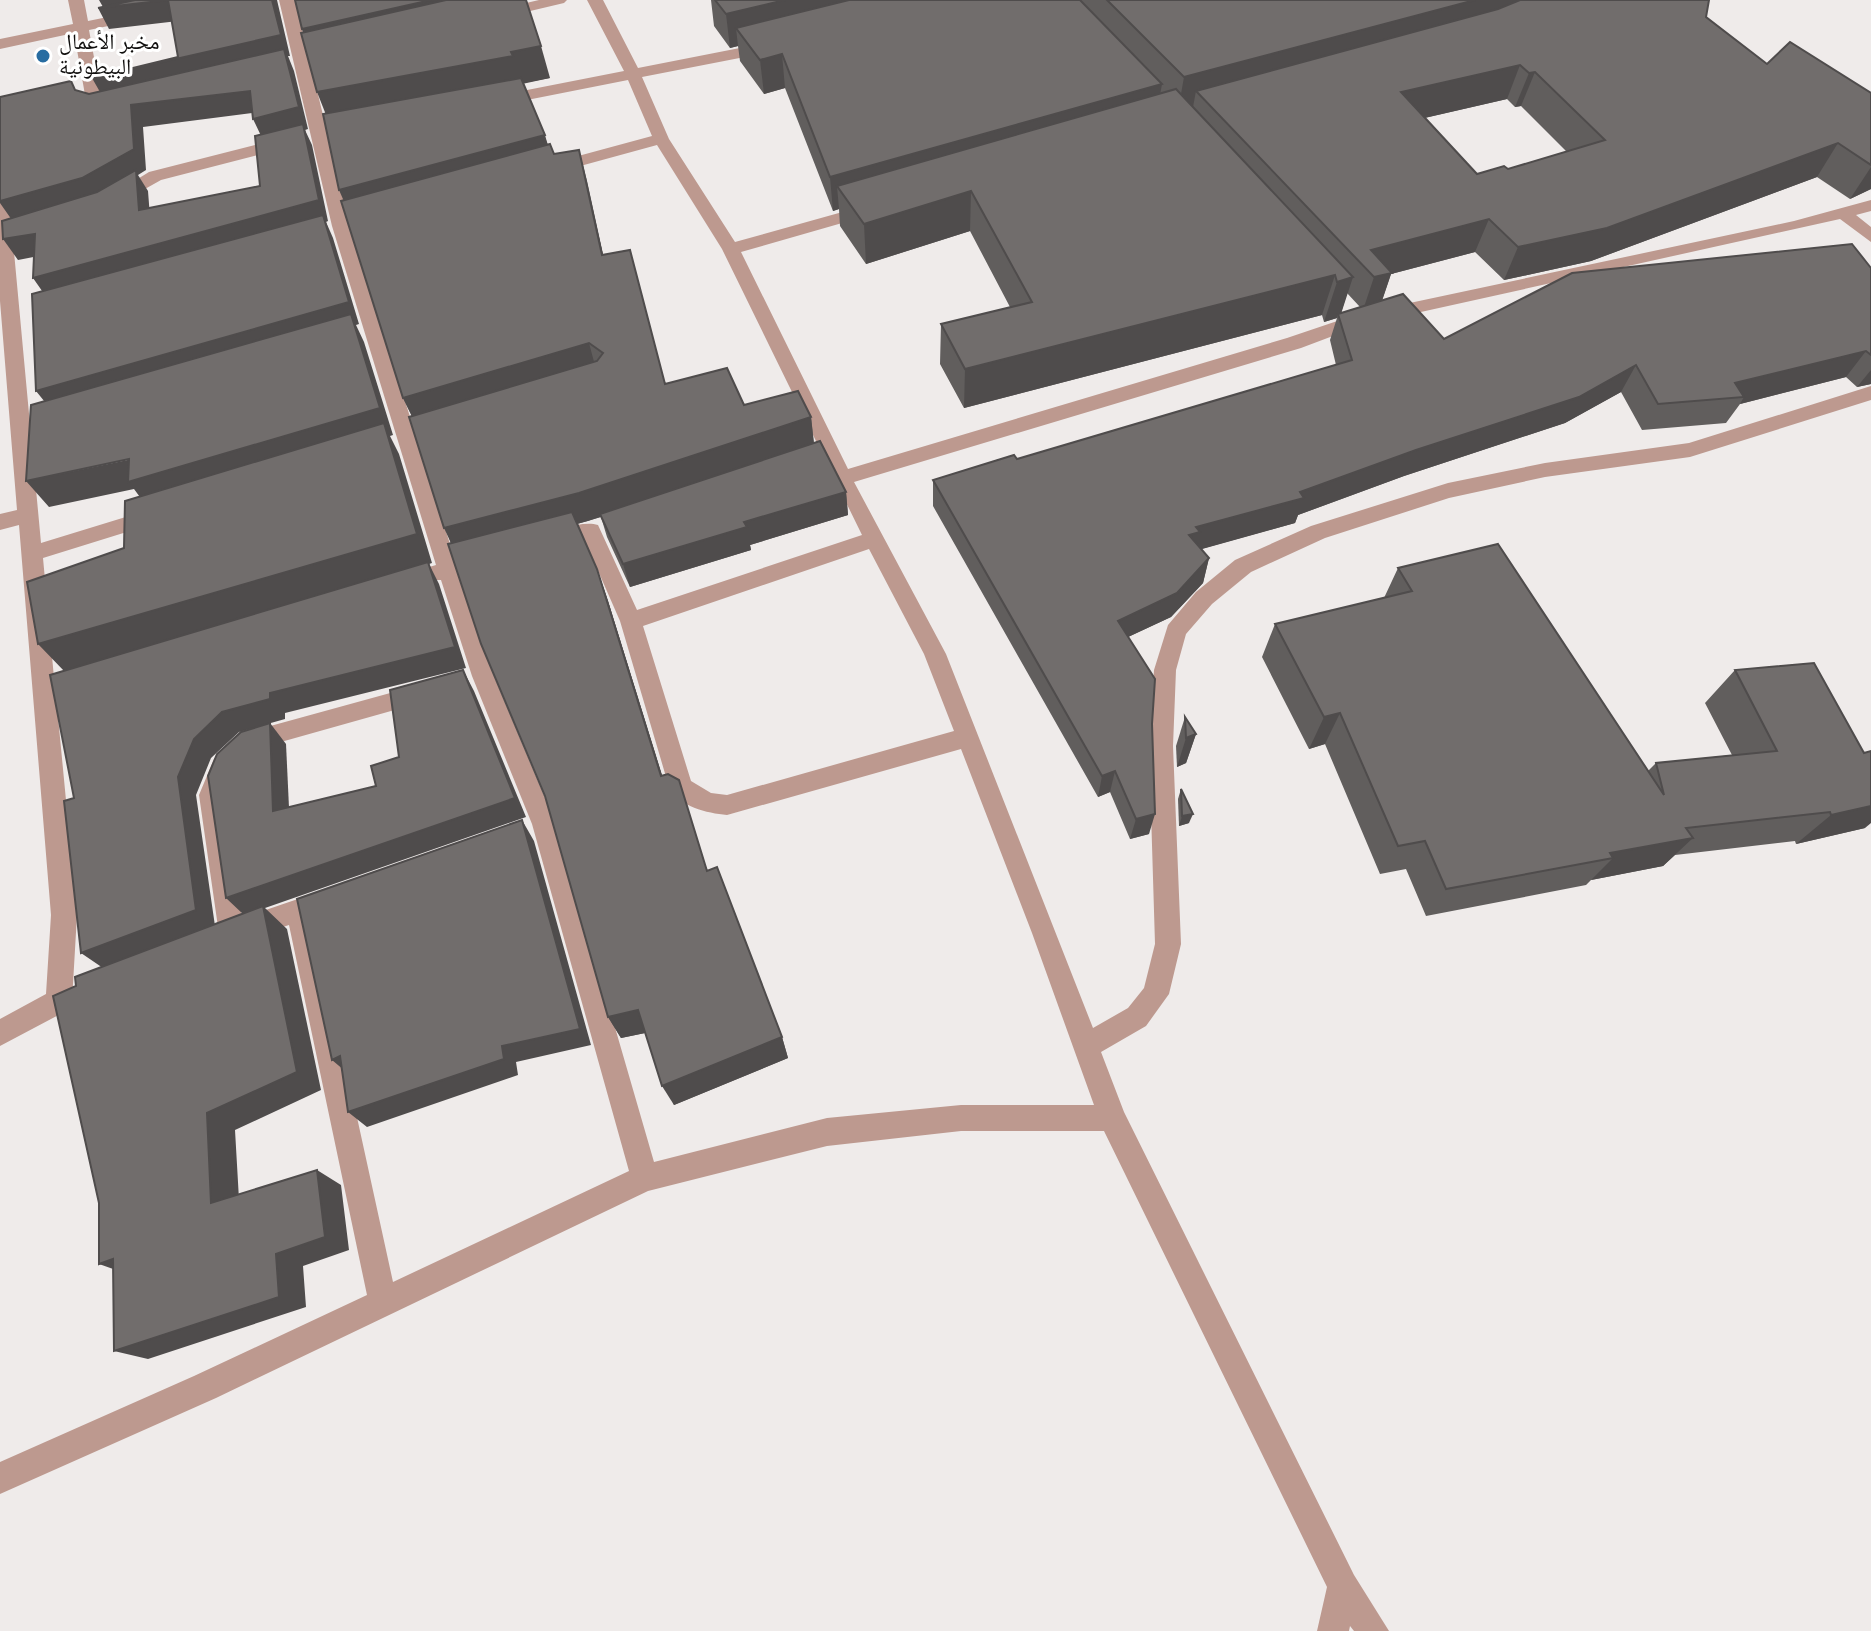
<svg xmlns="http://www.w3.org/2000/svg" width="1871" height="1631" font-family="Overpass,'Noto Naskh Arabic',sans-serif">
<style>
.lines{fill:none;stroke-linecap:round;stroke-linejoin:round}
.street{fill:#bd998f;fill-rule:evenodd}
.wall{fill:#615e5d;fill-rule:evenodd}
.shaded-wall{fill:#4f4c4c}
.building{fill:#716d6c;stroke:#4f4c4c;stroke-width:2;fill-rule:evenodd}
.poi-dot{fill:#286ca1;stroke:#fff;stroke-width:3}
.labels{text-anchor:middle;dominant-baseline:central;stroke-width:6;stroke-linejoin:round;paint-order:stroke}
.far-poi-label{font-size:22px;fill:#100f0e;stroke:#fff;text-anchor:start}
</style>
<rect width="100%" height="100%" fill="#efebea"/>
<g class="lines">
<!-- street -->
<g class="street">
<path d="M68,0H84L88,21L137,11L145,16L142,19L89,30L102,101L117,103V109L95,111L87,106L74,33L0,49V39L73,24Z"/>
<path d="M279,0H295L350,226L455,560L487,552L495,554L498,560L495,566L460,575L494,676L556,824L654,1162L827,1118L961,1105H1094L1032,933L961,749L727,815C707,813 679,807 669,787L620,621L585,541L549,550L542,548L538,542L542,536C558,531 582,520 598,525L637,610L862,535L722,249L657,145L551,174L542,169L545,165L652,136L628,80L496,106L488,101L496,96L624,71L587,0H603L638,68L770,42L778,47L770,52L642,77L669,139L735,242L871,204L880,209L877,213L741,252L848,469L1287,338L1358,314L1794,221L1871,200V211L1856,215L1871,227V242L1840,219L1362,325L1301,348L854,482L946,654L1093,1028L1128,1008L1144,988L1155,944L1149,746L1154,670L1168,625L1196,592L1235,560L1311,526L1448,483L1545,463L1689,443L1871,386V400L1690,457L1545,477L1449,498L1325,538L1251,572L1212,604L1186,634L1176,670L1173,746L1181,944L1169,994L1146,1026L1101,1052L1124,1112L1354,1575L1389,1631H1354L1350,1626L1349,1631H1317L1327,1587L1104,1131H961L827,1146L648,1191L216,1398L0,1494V1462L194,1376L367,1295L289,925L247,939L243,938L232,946L223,942L219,934L199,795L214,759L241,734L423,684L431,686L434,693L431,700L423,702L256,749L232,772L223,795L242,918L330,888L339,891L342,899L339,907L313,916L393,1282L629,1171L532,824L472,676L441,580H426L423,574L426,568L436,565L332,226ZM869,549L924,654L954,731L727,795L711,793L691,781L643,626Z"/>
<path d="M539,0H567L564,3L497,19L489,14L492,11Z"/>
<path d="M287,137L293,138L295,142L293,146L161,180L120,203L114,204L105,199L149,172Z"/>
<path d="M0,193L9,198L41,543L155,508L162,511L165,516L162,521L43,558L54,678L84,669L92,672L95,678L92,684L56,696L77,915L72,1001L68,1010L0,1046V1019L46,994L51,915L19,525L0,530V514L17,510L0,301Z"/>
</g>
</g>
<!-- wall -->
<g class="wall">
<path d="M711,0H1519L1706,17L1767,64L1871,93V189L1850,199L1817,177L1591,261L1504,280L1475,252L1391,274L1382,301L1444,339L1871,268V384L1857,387L1846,377L1740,404L1726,423L1642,430L1621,392L1565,423L1404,476L1298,515L1295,523L1201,549L1209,558L1203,583L1171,617L1128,637L1152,724L1149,834L1130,839L1110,792L1098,797L933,506V480L1017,459L1336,365L1330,340L1337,318L1324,322L1322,315L964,408L940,364L941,324L1010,307L970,231L866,264L840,226L839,209L833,211L785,88L764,94L740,61L738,46L730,48L714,26ZM1507,99L1515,107L1521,106L1567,152L1508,169L1477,174L1424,118ZM1347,293L1360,307L1341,313Z"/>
<path d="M302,29L550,78L523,83L548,145L554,154L579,150L603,255L665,384L744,405L811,417L814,443L846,492L848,515L750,545L751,550L630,587L607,537L601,517L577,524L597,569L608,601L662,776L708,871L782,1037L788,1058L674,1105L645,1033L621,1038L608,1017L545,796L451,544L412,416L403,398L344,201L326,114Z"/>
<path d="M1398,568L1648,771L1656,763L1732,755L1705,703L1735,670L1865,828L1796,844L1795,841L1675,855L1663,866L1591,880L1586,885L1426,916L1406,869L1380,874L1325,744L1309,749L1262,657L1275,624L1384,598Z"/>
<path d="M1185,717L1196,734L1186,763L1177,767L1176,746Z"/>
<path d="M1181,789L1189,823L1179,826L1178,799Z"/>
</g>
<!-- shaded-wall -->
<g class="shaded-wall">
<path d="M99,0H170L178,21L109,29L98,8L103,7Z"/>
<path d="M272,0H277L290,56H288L294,71L308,129L305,130L312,145L328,221L326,222L333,238L359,324L356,325L364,342L393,435L390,436L399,454L432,563L429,564L439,584L466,668L285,713V719L239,732L211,758L196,795L215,926L103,968L81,953L196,910L65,672L38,644L417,534L148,508L134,489L49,507L26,481L380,408L53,412L36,391L47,298L33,278L319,200L263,140L253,119L286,57L104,99L92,78L281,35Z"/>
<path d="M431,0H523L311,50L302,29Z"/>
<path d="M785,0H924L736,28L738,46L730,48L726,14Z"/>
<path d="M1475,0H1519L1513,17L1196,91L1193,107L1178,111L1184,77Z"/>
<path d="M541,46L550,78L330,125L317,92Z"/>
<path d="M782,54L785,88L764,94L760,60Z"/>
<path d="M1520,65L1507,99L1390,126L1401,92Z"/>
<path d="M1535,72L1521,106L1515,107L1529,73Z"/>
<path d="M1162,84L1156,117L837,186L839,209L833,211L830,177Z"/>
<path d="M250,91L260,112L143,127L146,170L138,175L148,191L151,230L96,199L14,223L0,203V201L131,105Z"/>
<path d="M545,135L552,160L350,215L339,190Z"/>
<path d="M1838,143L1817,177L1591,261L1504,280L1518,247Z"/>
<path d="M579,150L587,181L610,286L602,255Z"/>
<path d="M1871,167V189L1850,199Z"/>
<path d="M971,191L970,231L866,264L864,224Z"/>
<path d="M1489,219L1475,252L1391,274L1380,306L1363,310L1374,277L1371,250Z"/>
<path d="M35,234L49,254L18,260L3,239Z"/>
<path d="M1335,275L1322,315L964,408L965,369Z"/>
<path d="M1353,277L1340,317L1338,314L1337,318L1324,322L1337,282Z"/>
<path d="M589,343L597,373L417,427L403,398Z"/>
<path d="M1866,351L1846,377L1740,404L1744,397L1735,383Z"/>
<path d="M1636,365L1621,392L1565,423L1404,476L1298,515L1295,523L1195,551L1189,535L1196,527L1300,492Z"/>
<path d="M1871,370V384L1857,387Z"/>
<path d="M811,417L814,446L588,521L457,556L444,528Z"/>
<path d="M846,492L848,515L750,545L751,550L630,587L623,564L744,522Z"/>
<path d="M1209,558L1203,583L1171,617L1113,644L1118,621Z"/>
<path d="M597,569L608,601L671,804L661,776Z"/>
<path d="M463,670L474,691L526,817L265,908L287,929L321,1090L235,1130L240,1217L211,1203L207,1113L244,915L226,898L515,798Z"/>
<path d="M1340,713L1325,744L1309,749L1324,717Z"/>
<path d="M270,723L286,744L290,829L273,811Z"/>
<path d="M1196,734L1186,763L1177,767L1186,738Z"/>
<path d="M1115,771L1110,792L1098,797L1102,776Z"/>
<path d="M1871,806V823L1865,828L1796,844L1831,815Z"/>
<path d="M1155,814L1149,834L1130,839L1136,819Z"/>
<path d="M1193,814L1189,823L1179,826L1182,816Z"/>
<path d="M522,820L534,841L591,1045L516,1062L518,1075L367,1127L348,1112L502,1046Z"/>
<path d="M1693,838L1663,866L1591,880L1613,858L1610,853Z"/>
<path d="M638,1010L650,1032L621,1038L608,1017Z"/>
<path d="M782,1037L788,1058L674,1105L662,1086Z"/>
<path d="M340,1056L351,1076L332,1060Z"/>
<path d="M317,1170L341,1185L349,1250L303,1266L306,1307L148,1359L114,1351L276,1254Z"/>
<path d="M113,1259L133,1276L99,1264Z"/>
</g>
<!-- building -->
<g class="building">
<path d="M135,0H272L281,35L92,78L178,57L168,0L98,8Z"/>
<path d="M295,0H431L302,29Z"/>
<path d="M446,0H526L541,46L511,52L513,56L317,92L301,33Z"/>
<path d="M715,0H785L726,14Z"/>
<path d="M849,0H1080L1162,84L830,177L782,54L760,60L736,28Z"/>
<path d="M1107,0H1475L1184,77Z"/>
<path d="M1520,0H1709L1706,17L1767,64L1790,42L1871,93V165L1838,143L1607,228L1518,247L1489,219L1371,250L1392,273L1374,277L1196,91L1498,9ZM1520,65L1529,73L1535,72L1605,140L1508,169L1504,166L1477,174L1401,92Z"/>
<path d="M284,49L299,107L253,119L250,91L131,105L134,149L82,178L0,201V97L71,81L75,90L89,94Z"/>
<path d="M521,78L545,135L339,190L323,114Z"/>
<path d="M1176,89L1353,277L1337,282L1335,275L965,369L941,324L1032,302L971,191L864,224L837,186Z"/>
<path d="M303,124L319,200L33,278L35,234L3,239L2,221L97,192L136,170L139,210L260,186L255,136Z"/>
<path d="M550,144L554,154L579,150L602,255L630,250L665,384L727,368L744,405L798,391L811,417L579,493L444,528L409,417L597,361L603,353L589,343L403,398L341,201Z"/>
<path d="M323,215L349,302L36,391L32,294Z"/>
<path d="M1852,244L1871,268V355L1866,351L1735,383L1744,397L1658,404L1636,365L1579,397L1416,450L1300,492L1304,498L1196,527L1200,532L1189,535L1209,558L1177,593L1118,621L1155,679L1152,724L1155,814L1136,819L1115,771L1102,776L933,480L1014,455L1017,459L1352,360L1338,314L1403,294L1444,339L1572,273Z"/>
<path d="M351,314L380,408L128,482L129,459L26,481L31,405Z"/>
<path d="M384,423L417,534L38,644L27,582L124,548L125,501Z"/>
<path d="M820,441L846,492L744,522L747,527L623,564L600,514Z"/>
<path d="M572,512L597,569L661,776L668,774L679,780L707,871L717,867L782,1037L662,1086L638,1010L608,1017L545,796L481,644L448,544Z"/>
<path d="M1498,544L1664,795L1656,763L1777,751L1735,670L1814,663L1864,753L1871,751V806L1831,815L1830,812L1686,828L1693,838L1610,853L1613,858L1446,889L1425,841L1398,846L1340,713L1324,717L1275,624L1412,591L1398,568Z"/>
<path d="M428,562L455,647L270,693V699L222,712L194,739L178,777L196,910L81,953L64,801L74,798L50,675Z"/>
<path d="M463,670L515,798L226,898L208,776L217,754L241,732L270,723L273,811L376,786L371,766L399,757L390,690Z"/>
<path d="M1185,717L1196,734L1186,738Z"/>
<path d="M1181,789L1193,814L1182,816Z"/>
<path d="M522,820L580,1029L502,1046L504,1059L348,1112L340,1056L332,1060L297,899Z"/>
<path d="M263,906L297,1072L207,1113L211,1203L317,1170L325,1237L276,1254L279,1297L114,1351L113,1259L99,1264V1203L53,996L76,986L75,977Z"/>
</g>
<!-- markers -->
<circle class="poi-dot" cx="43" cy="56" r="8"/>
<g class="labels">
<!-- far-poi labels -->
<g class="far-poi-label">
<text x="59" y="43">مخبر الأعمال<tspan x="59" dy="25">البيطونية</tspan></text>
</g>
</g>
</svg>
